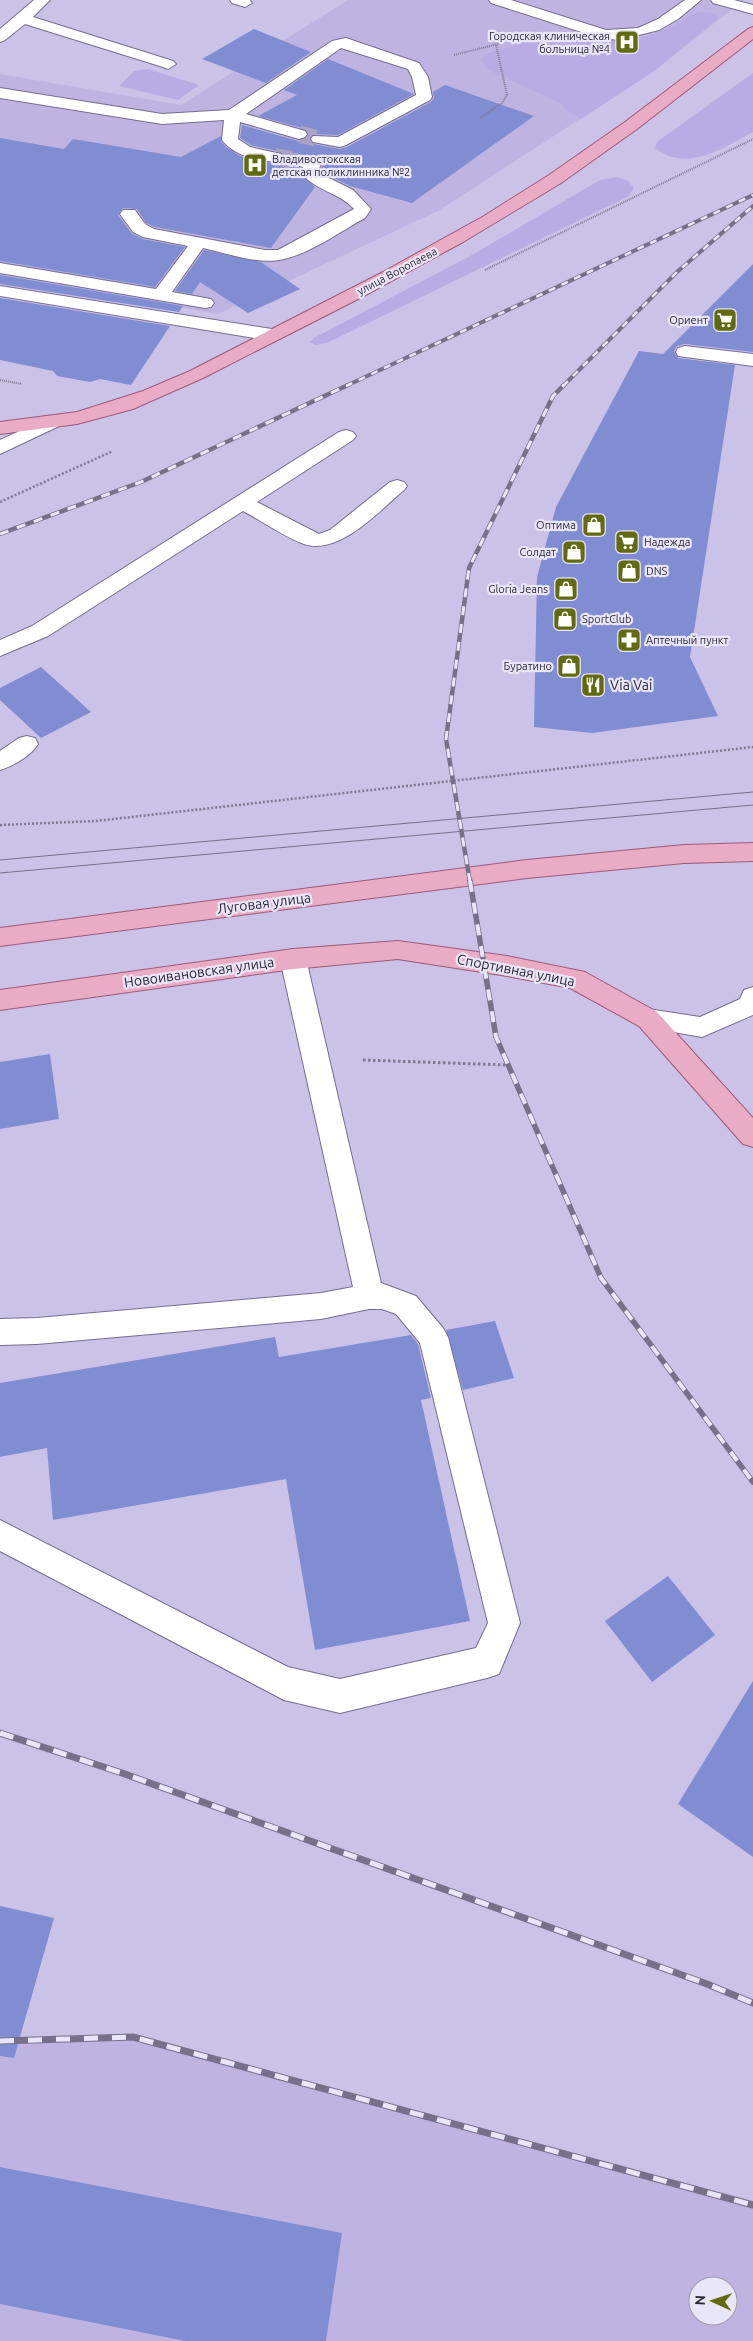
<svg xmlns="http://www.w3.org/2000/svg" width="753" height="2341" font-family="Ubuntu,sans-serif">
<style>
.built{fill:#bfb4e1;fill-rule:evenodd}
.green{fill:#b9abe4}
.building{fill:#818dd3}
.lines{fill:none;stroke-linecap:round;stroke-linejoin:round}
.minor-tunnel{stroke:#aba3c5;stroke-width:17;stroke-dasharray:17 8;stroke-linecap:butt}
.minor-casing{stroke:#756c8f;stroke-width:2}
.major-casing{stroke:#9d5979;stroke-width:2}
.path-far2{stroke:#7f7893;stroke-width:2;stroke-dasharray:1 1;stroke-linecap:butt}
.path-far1{stroke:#7f7893;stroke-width:2.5;stroke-dasharray:2 2;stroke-linecap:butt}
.path{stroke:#7f7893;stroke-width:3;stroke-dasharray:2.5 2.5;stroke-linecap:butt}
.minor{fill:#fff;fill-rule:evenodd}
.major{fill:#e9acc4;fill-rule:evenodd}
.tram{stroke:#76708a;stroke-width:1}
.rail-far3-casing{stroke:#76708a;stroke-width:4}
.rail-far2-casing{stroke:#76708a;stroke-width:4.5}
.rail-far1-casing{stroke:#76708a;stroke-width:5.5}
.rail-casing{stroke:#76708a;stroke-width:7}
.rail-far3{stroke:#eae6fa;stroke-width:2.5;stroke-dasharray:7;stroke-linecap:butt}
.rail-far2{stroke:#eae6fa;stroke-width:3;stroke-dasharray:9;stroke-linecap:butt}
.rail-far1{stroke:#eae6fa;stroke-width:4;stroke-dasharray:11;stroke-linecap:butt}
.rail{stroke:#eae6fa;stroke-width:5;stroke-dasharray:14;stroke-linecap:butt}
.labels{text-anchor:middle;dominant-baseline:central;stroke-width:4.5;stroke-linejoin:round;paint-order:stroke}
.far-poi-label{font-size:11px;fill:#2c2837;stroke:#eae6fa;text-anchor:end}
.far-street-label{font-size:11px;fill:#2c2837;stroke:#eae6fa}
.poi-label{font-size:14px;fill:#2c2837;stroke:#eae6fa;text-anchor:start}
.street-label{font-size:14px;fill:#2c2837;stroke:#eae6fa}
</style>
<rect width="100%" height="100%" fill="#cbc2e8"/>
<!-- built -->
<g class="built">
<path d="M348,0H744L654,71L438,211L218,314L0,276V74L181,105Z"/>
<path d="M133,2037L753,2205V2341H0V2041ZM698,2286H728V2316H698Z"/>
</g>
<!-- green -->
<g class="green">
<path d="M698,12L713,13L719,17L654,71L581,119L564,109L563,105L558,102L488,70L481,60L484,55L494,51L565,32L599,40L639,39L667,29Z"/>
<path d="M148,69L199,85L178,100L119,86L134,71Z"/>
<path d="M753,73V132C723,148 687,173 655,148L657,142Z"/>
<path d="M617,177L628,181L634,188L629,196L329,342L316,345L310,342L314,338L472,255L600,180Z"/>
</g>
<!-- building -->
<g class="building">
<path d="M254,29L311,52L266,83L202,59Z"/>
<path d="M328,59L414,94L338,135L313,134L309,138L313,144L340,149L347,147L431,102L434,98L433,92L445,85L534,116L412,203L350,186L320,171L323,165L319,159L295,153L288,155L285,159L287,164L300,168V173L315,187L271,248L155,227L146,223L137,209L123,208L118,215L132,234L143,239L185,247L155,287L0,261V138L64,149L73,139L181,157L221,136V141L226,147L240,156L265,163L281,162L285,158L281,152L251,145L240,138L242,125L298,141L306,139L309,133L306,129L258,116L297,95L284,90Z"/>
<path d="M204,250L261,262L300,289L248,313L200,282L192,294L175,291Z"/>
<path d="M753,264V352L685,344L677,346L674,351L678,358L735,365L690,657L718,716L592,733L534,727L537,577L556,507L639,351L663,354Z"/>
<path d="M0,275L183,306L179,312L0,284Z"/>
<path d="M0,298L170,326L131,385L100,379L90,382L57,376L53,371L0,360Z"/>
<path d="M41,667L91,712L41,738L0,700V688Z"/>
<path d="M50,1054L59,1119L0,1129V1062Z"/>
<path d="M495,1321L514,1378L463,1390L446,1330Z"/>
<path d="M411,1335L418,1344L431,1398L421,1400L470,1621L315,1650L286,1479L53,1520L47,1448L0,1457V1383L275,1337L279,1357Z"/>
<path d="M668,1576L715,1635L652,1682L605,1621Z"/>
<path d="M753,1681V1857L678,1804Z"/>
<path d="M0,1906L54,1918L14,2058L0,2056Z"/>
<path d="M0,2167L342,2233L326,2341H185L0,2304Z"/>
</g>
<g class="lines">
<!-- minor-tunnel -->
<g class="minor-tunnel">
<path d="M299,134L319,139"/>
<path d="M275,157L295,160"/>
</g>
<!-- minor casing -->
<g class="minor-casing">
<g id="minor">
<path d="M34,0H50L33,17L173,61L176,64L168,69L163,67L25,24L5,40L0,42V29Z"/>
<path d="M230,0H250L252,3L245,7L232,3Z"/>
<path d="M489,0H511L606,30L638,28L658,19L685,0H701L678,19L659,30L619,40L600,38L491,3Z"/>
<path d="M711,0H734L753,5V14L713,3Z"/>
<path d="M346,38L419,63L428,77L432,97L430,100L346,145L340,147L313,142L311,139L313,136L338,137L416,95L412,77L408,69L341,48L246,114L305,131L307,134L305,137L299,139L240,122L238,139L250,147L281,154L283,157L281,160C263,165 233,155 222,140L224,120L162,124L0,98V88L162,114L229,110L332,41Z"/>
<path d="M295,155L319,161L321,164L317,172L353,190L371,209L365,218C339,232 309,255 279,260C256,264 226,253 203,248L172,292L211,299L214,303L211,307L205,308L0,273V263L156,289L188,246L143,237L133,232L120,214L123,210H135L145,224L154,229L265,250H278L354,209C339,192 313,190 301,172L303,167L289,163L287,160L289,157Z"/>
<path d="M0,286L272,329L278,331L281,335L278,339L272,341L0,296Z"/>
<path d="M685,346L753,354V366L678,356L676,352L678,348Z"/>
<path d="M50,417L57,419L60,423L57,427L0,454V440Z"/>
<path d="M346,430L353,432L356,436L353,440L257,502L319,534L330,530L390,482L397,480L404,482L407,486L404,490C379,511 339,556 304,544C283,536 262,521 243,511L48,636L0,656V640L32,626L339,432Z"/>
<path d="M27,736L35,738L38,744C31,756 13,766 0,770V751L19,738Z"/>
<path d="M293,949L302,952L306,959L381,1283L416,1296L443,1328L448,1337L520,1623L499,1674L487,1678L340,1713L284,1700L0,1551V1520L288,1667L340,1679L476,1648L488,1623L420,1343L396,1314L382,1309H369L321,1319L37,1344L0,1345V1319L37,1318L321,1293L353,1287L280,959L284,952Z"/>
<path d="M753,987V1015L702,1037L639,1026L635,1019L639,1012L648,1009L700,1017L740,999L744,990Z"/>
</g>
</g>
<!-- major casing -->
<g class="major-casing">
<g id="major">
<path d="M753,27V39L637,129L561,183L463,242L362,297L203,378L133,409L77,424L0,434V422L77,412L143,391L190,371L383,272L484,216L549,175L625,122L748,29Z"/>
<path d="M753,843V861L684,863L527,878L0,946V928L527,860L684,845Z"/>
<path d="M398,941L507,956L585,972L657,1012L753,1118V1147L743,1144L639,1026L570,988L507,976L398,959L293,969L0,1010V990L293,949Z"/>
</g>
</g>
<!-- path-far2 -->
<g class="path-far2">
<path d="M454,55L502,43"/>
<path d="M480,118L502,103L507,95L496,45"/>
<path d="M485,270L753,139"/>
<path d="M0,380L22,384"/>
</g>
<!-- path-far1 -->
<g class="path-far1">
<path d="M0,502L113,451"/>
<path d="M0,825L96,821L753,747"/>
</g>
<!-- path -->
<path class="path" d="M363,1060L507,1065"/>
<!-- minor -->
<use href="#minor" class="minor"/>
<!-- major -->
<use href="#major" class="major"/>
<!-- tram -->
<g class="tram">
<path d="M0,860L753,792"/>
<path d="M0,873L753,805"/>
</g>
<!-- rail-far3 casing -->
<g class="rail-far3-casing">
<g id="rail-far3">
<path d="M346,386L753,195"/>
<path d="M563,386L677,272L753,206"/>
</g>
</g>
<!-- rail-far2 casing -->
<g class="rail-far2-casing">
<g id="rail-far2">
<path d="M0,534L141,482L348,385"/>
<path d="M470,882L446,739L469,568L553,396L564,385"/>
</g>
</g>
<!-- rail-far1 casing -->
<g class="rail-far1-casing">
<path id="rail-far1" d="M470,881L496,1037L601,1278L753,1482"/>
</g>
<!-- rail casing -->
<g class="rail-casing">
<g id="rail">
<path d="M0,1733L122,1773L707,1984L753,2003"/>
<path d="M0,2041L133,2037L753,2205"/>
</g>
</g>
<!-- rail-far3 -->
<use href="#rail-far3" class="rail-far3"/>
<!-- rail-far2 -->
<use href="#rail-far2" class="rail-far2"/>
<!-- rail-far1 -->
<use href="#rail-far1" class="rail-far1"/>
<!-- rail -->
<use href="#rail" class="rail"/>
</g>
<!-- icons -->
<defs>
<g id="hospital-square" transform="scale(1.25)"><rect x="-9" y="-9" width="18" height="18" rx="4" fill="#616a0e" stroke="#eae6fa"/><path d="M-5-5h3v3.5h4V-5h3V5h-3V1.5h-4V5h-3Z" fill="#fff"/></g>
<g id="supermarket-square" transform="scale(1.25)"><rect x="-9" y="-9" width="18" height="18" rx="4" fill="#616a0e" stroke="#eae6fa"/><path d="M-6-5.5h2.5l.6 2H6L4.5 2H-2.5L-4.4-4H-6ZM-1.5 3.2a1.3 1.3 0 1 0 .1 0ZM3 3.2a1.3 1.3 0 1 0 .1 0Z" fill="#fff"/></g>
<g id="shop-square" transform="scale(1.25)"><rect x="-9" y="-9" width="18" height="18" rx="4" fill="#616a0e" stroke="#eae6fa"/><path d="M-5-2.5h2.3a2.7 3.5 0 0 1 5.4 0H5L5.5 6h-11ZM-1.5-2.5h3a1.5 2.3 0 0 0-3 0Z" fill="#fff"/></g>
<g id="pharmacy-square" transform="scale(1.25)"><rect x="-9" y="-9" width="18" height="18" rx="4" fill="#616a0e" stroke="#eae6fa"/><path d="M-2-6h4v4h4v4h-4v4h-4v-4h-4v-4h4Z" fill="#fff"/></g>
<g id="restaurant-square" transform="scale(1.25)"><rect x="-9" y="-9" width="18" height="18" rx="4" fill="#616a0e" stroke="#eae6fa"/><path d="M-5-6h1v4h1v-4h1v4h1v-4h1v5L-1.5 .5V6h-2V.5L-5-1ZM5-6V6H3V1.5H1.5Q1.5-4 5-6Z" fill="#fff"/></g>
</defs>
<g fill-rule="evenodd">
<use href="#hospital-square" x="627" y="42"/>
<use href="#hospital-square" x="255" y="165"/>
<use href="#supermarket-square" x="725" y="320"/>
<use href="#shop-square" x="594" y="525"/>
<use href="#supermarket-square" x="627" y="542"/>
<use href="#shop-square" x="574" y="552"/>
<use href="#shop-square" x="629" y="571"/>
<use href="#shop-square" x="566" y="589"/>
<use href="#shop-square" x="565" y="619"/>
<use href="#pharmacy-square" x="629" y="640"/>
<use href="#shop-square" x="569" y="666"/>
<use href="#restaurant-square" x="593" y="685"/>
</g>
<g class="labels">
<!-- far-poi labels -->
<g class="far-poi-label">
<text x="610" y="36">Городская клиническая<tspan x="610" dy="13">больница №4</tspan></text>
<text x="272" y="159" text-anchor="start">Владивостокская<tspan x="272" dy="13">детская поликлинника №2</tspan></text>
<text x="708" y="320">Ориент</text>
<text x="576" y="525">Оптима</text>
<text x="644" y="542" text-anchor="start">Надежда</text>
<text x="556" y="552">Солдат</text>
<text x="646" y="571" text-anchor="start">DNS</text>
<text x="548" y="589">Gloria Jeans</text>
<text x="582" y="619" text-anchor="start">SportClub</text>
<text x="646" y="640" text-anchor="start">Аптечный пункт</text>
<text x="552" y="666">Буратино</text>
</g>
<!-- far-street labels -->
<g class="far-street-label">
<text transform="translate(397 271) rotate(-28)">улица Воропаева</text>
</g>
<!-- poi labels -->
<g class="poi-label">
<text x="610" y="685">Via Vai</text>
</g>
<!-- street labels -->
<g class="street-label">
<text transform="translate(264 903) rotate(-7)">Луговая улица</text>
<text transform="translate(516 970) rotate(11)">Спортивная улица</text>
<text transform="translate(199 972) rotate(-8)">Новоивановская улица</text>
</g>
</g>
<!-- north arrow -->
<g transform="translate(713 2301) rotate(273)"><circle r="24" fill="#eae6fa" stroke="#9e9aac"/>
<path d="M0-4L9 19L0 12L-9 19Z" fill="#616a0e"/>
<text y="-8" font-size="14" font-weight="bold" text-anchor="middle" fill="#2c2837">N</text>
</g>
</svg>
